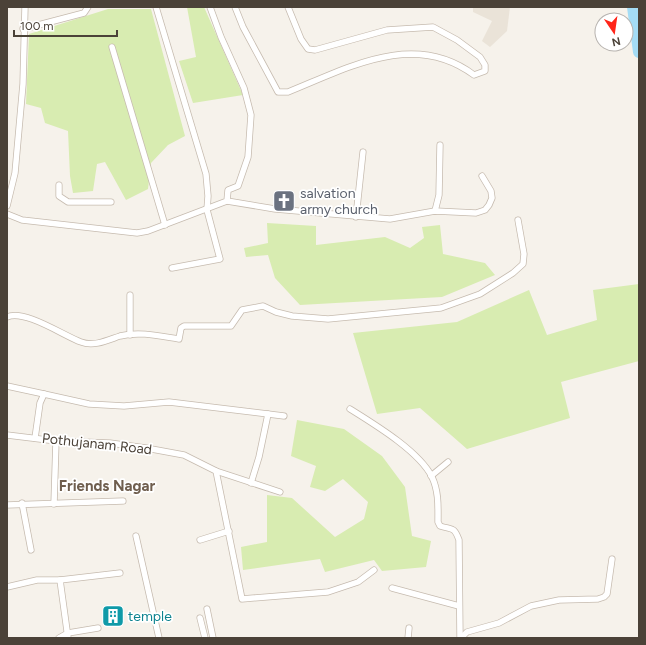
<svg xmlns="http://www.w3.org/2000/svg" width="646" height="645" font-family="Figtree,sans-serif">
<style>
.residential{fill:#eae3d8}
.green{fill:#d8ecb1}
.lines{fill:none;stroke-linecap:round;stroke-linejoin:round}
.river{stroke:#a4dcf5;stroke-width:12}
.street-casing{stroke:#c6bbaf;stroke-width:7}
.street{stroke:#fff;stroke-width:5.5}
.labels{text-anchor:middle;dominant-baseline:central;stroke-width:3.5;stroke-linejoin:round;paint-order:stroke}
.worship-label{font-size:14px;fill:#5b616d;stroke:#fff;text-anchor:start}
.street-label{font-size:14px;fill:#4b4238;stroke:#fff}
.culture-label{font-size:14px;fill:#0d838f;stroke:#fff;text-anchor:start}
.neighbourhood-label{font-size:15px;font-weight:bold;fill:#6f5e4e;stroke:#fff}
</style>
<rect width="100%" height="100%" fill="#f6f2eb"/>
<!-- residential -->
<path class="residential" d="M473,7H510L507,31L490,47L482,41L492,21L473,12Z"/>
<!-- green -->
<g class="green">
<path d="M187,7H204L243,95L193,103L179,61L196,57Z"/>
<path d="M108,9H151L185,136L168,145L151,163L148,189L126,200L105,162L97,164L93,191L73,193L70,176L68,131L45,123L41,108L26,104L29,34Z"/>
<path d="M267,223L316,226V245L385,237L410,248L424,238L422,227L440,225L443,254L485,263L495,275L442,297L300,305L275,278L268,255L246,257L244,248L268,243Z"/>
<path d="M639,284V361L561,382L570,418L467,449L420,408L377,414L353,333L457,322L529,290L547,335L597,320L593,290Z"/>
<path d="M297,420L344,429L382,456L405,487L412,536L431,541L426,567L382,571L374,560L325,572L320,559L243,570L241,547L267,542V495L292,498L335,537L364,519L368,502L343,479L325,491L310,487L316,466L291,456Z"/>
</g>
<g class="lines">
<!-- river -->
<path class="river" d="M633,7L639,52"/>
<!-- street casing -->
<g class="street-casing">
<g id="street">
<path d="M156,7L206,174L208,196L207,210L220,259L172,268"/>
<path d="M235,7L243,27L278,92H288C348,68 414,30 474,75L485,71V65L480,57L457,40L433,27L387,30L315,50L308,49L301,39L288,7"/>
<path d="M23,29L84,13L88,7"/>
<path d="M112,47L165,225"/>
<path d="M59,185V196L68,202H111"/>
<path d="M227,201L275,209L390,219L435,211L476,213L485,210L489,205L492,198L491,191L482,176"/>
<path d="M7,206L15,173L23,84L25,7"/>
<path d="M435,211L439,195L440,145"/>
<path d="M7,214L22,220L137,233L148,231L227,201L228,190L238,186L248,157L251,115L244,88L221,37L210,7"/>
<path d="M356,217L363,152"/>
<path d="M130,295V335"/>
<path d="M7,317C25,309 64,336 81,342C94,347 108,340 120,336C139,331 160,336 179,339L181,328L184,326H231L242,310L263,306L276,312L292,316L328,319L441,308L480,294L513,273L523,264L524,254L518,220"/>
<path d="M7,386L44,394"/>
<path d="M350,409C374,424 419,451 432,477C439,492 438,507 438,522L440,526C452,530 454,526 459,540L460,638"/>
<path d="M7,435L56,441L110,443L146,448L184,455L216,471L242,599L328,592L358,582L374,570"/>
<path d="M35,438L40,403L44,394L89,404L124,406L169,402L284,416"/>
<path d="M216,471L280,492"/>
<path d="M431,476L448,462"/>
<path d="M251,483L259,457L268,414"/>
<path d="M22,503L31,550"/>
<path d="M54,504L56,441"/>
<path d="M7,505L123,501"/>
<path d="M136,536L159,638"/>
<path d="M200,540L229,531"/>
<path d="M7,587L37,580H60"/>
<path d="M392,588L459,606"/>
<path d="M207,609L213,638"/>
<path d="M200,618L205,638"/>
<path d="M59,638L68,633L98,628"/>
<path d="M68,638L60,580L120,573"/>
<path d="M408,638L409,628"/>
<path d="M461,638L467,632L499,623L531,606L559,600L598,599L604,597L607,594L612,559"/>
</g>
</g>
<!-- street -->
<use href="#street" class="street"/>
</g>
<!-- icons -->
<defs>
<g id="church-square" transform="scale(1.15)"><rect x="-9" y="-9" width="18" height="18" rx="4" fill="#6b7280" stroke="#fff"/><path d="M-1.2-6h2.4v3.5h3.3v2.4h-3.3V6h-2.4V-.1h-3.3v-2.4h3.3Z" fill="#fff"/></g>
<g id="building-square" transform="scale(1.15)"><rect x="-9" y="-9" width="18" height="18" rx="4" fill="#0f9aa8" stroke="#fff"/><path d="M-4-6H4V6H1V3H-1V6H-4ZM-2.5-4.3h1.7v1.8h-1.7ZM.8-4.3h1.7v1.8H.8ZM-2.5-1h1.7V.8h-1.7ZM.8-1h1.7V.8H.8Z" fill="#fff"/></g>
</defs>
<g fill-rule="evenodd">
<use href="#church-square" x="284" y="201"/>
<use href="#building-square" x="113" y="616"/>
</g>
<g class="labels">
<!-- worship labels -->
<g class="worship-label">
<text x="300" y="193">salvation<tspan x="300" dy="16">army church</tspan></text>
</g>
<!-- street labels -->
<g class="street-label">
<text transform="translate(97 444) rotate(6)">Pothujanam Road</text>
</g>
<!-- culture labels -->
<g class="culture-label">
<text x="128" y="616">temple</text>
</g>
<!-- neighbourhood labels -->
<g class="neighbourhood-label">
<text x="107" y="486">Friends Nagar</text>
</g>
</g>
<!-- border -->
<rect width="646" height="645" fill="none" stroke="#4b4238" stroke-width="16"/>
<!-- north arrow -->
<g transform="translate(614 32) rotate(167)"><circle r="19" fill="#ffffff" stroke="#b7b3af"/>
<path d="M0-3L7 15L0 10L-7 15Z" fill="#ff2519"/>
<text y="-6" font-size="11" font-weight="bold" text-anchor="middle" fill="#4b4238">N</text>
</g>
<!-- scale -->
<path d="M14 30v6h103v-6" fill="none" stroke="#4b4238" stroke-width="2"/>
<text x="20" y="30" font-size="12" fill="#4b4238" stroke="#ffffff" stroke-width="3" paint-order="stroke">100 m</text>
</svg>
